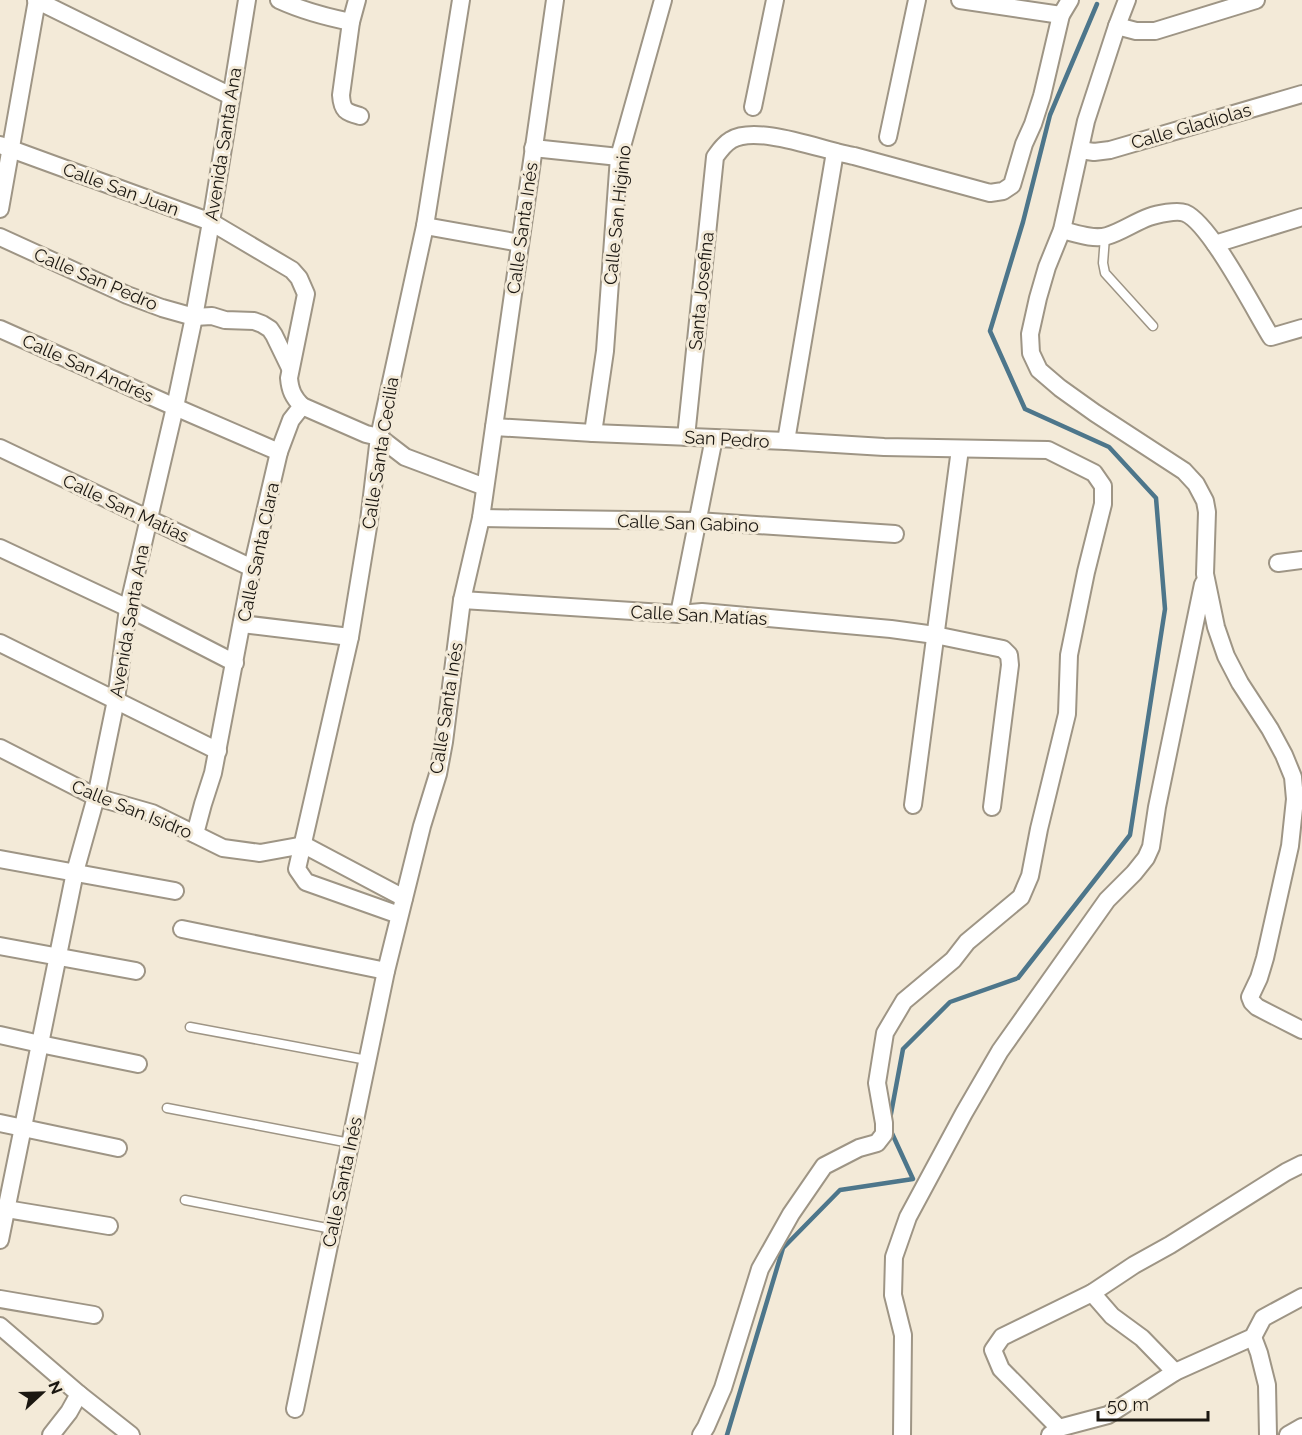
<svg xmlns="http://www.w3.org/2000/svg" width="1302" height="1435" font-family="Raleway,sans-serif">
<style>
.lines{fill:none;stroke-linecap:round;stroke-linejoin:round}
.stream{stroke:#4d768b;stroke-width:4.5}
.lane-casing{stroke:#9e9585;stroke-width:11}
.street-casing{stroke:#9e9585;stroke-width:20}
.lane{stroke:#fff;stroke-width:8}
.street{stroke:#fff;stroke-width:16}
.labels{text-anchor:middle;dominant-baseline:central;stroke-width:6;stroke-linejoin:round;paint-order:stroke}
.street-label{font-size:18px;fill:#1b1711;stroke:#f3ead8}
</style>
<rect width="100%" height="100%" fill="#f3ead8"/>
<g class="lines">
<!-- stream -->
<g class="stream">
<path d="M890,1119L903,1049L950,1002L1018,978L1130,835L1165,609L1156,498L1109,447L1025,409L990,331L1023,222L1050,115L1097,4"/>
<path d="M727,1435L783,1248L840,1190L913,1179L890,1129"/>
</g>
<!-- lane casing -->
<g class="lane-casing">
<g id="lane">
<path d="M1105,237L1103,263L1105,273L1153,326"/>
<path d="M190,1027L367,1060"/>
<path d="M167,1108L350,1143"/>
<path d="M185,1200L332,1229"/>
</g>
</g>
<!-- street casing -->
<g class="street-casing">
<g id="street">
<path d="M36,0L231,96"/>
<path d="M279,0C303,11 326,17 351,22"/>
<path d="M357,0L351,22L341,95C342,111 346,112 360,116"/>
<path d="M960,0L1061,15"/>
<path d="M1127,0L1117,26L1086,121L1062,230L1047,267L1038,298L1030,334L1031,353L1039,370L1060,388L1095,413L1184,471L1196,484L1205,501L1207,512L1205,574L1216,627L1226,656L1240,683L1270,729L1284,755L1293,777L1295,799L1290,846L1265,958L1259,978L1250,997L1252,1002L1257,1007L1302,1030"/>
<path d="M1117,26L1136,31H1155L1256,0"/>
<path d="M753,107L775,0"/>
<path d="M888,137L917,0"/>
<path d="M0,145L211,222L292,270L299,278L306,294L289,378C290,390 293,397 302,406L291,420L279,452L252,568L213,773L203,804L195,834"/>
<path d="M533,148L619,157"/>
<path d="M1080,150L1094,152L1110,150L1302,94"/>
<path d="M0,209L37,0"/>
<path d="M425,226L520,243"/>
<path d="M1062,230C1075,233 1093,240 1107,236C1121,232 1135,222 1149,217C1157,214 1177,210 1185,213C1210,223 1255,311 1271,337L1302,328"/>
<path d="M0,237L127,295L162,308L194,317L212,316L225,320L254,321L262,324L270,329L274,335L290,368"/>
<path d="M1215,244L1302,217"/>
<path d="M0,329L175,407L279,452"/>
<path d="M302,406L366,434L379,437L405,457L485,487"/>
<path d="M494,427L593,433L786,441L884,447L1048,450L1094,473L1103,486V504L1086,572L1069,655L1067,714L1039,829L1030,876L1021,897L967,942L953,960L904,1001L885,1033L877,1083L884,1123V1134L877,1143L859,1148L824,1166L791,1214L760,1269L723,1388L706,1427L701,1435"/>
<path d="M593,433L605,351L619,157L663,0"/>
<path d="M686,437L715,157C720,150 724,144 731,140C757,124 824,151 854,156L990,193L1003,191L1012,185L1024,144L1033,124L1042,96L1061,15L1070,0"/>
<path d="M786,441L835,152"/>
<path d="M0,448L252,568"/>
<path d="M481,518L697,521L895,534"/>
<path d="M0,548L128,608L235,663"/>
<path d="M1278,563L1302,560"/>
<path d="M462,600L679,614L702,612L891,629L935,635L1003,649L1009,655L1010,665L992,807"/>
<path d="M679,614L714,438"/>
<path d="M242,624L350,637"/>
<path d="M0,643L218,751"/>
<path d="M0,748L96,797L152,813L223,848L260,853L304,845L404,898"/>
<path d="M913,805L960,449"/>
<path d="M0,859L175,891"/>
<path d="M399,915L306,882L297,869L350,637L369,521L379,437L425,226L461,0"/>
<path d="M182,929L386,971"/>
<path d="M0,946L136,971"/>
<path d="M0,1035L40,1044L138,1064"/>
<path d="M0,1123L118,1148"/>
<path d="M0,1208L109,1226"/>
<path d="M0,1240L75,872L96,797L116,700L128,608L175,407L194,317L211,222L247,0"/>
<path d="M1092,1293L1112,1316L1142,1338L1175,1372"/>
<path d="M0,1299L94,1315"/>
<path d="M0,1326L79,1394L131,1435"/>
<path d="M1253,1337L1259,1353L1267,1385L1268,1435"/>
<path d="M295,1409L386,971L422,826L438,774L444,742L462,600L481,518L555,0"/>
<path d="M1059,1428L1001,1369L993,1350L1002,1337L1092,1293L1134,1265L1170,1245L1286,1172L1302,1164"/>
<path d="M51,1435L69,1412L79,1394"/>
<path d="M902,1435L903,1335L893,1295L894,1257L908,1217L964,1113L1000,1051L1107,900L1134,873L1146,858L1151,847L1157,807L1203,584"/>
<path d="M1050,1435L1059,1428L1108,1415L1175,1372L1253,1337L1263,1318L1302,1297"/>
<path d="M1288,1435L1302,1427"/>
</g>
</g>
<!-- lane -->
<use href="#lane" class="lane"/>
<!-- street -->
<use href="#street" class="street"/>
</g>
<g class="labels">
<!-- street labels -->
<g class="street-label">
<text transform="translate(1191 126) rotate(-16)">Calle Gladiolas</text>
<text transform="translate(223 144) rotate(-81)">Avenida Santa Ana</text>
<text transform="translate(121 189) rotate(20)">Calle San Juan</text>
<text transform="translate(617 215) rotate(-84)">Calle San Higinio</text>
<text transform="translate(522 228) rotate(-82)">Calle Santa Inés</text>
<text transform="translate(96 279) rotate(23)">Calle San Pedro</text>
<text transform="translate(701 291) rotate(-84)">Santa Josefina</text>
<text transform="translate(88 368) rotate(24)">Calle San Andrés</text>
<text transform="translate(727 439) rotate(3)">San Pedro</text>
<text transform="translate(380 453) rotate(-81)">Calle Santa Cecilia</text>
<text transform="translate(126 508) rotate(25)">Calle San Matías</text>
<text transform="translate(688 523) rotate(2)">Calle San Gabino</text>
<text transform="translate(258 552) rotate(-78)">Calle Santa Clara</text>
<text transform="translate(699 615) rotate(3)">Calle San Matías</text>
<text transform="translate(129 621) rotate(-80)">Avenida Santa Ana</text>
<text transform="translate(446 708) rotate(-81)">Calle Santa Inés</text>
<text transform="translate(132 809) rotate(22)">Calle San Isidro</text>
<text transform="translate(342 1182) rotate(-78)">Calle Santa Inés</text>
</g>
</g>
<!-- north arrow -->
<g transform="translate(42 1393) rotate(68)" stroke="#f3ead8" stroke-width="4.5" paint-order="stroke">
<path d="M0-4.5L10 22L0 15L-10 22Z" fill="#1b1711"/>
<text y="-9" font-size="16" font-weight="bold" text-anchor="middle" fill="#1b1711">N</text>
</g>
<!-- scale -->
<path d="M1098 1411v9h110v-9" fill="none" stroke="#1b1711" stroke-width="3"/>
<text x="1107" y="1411" font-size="18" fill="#1b1711" stroke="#f3ead8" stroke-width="4.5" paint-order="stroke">50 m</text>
</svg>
